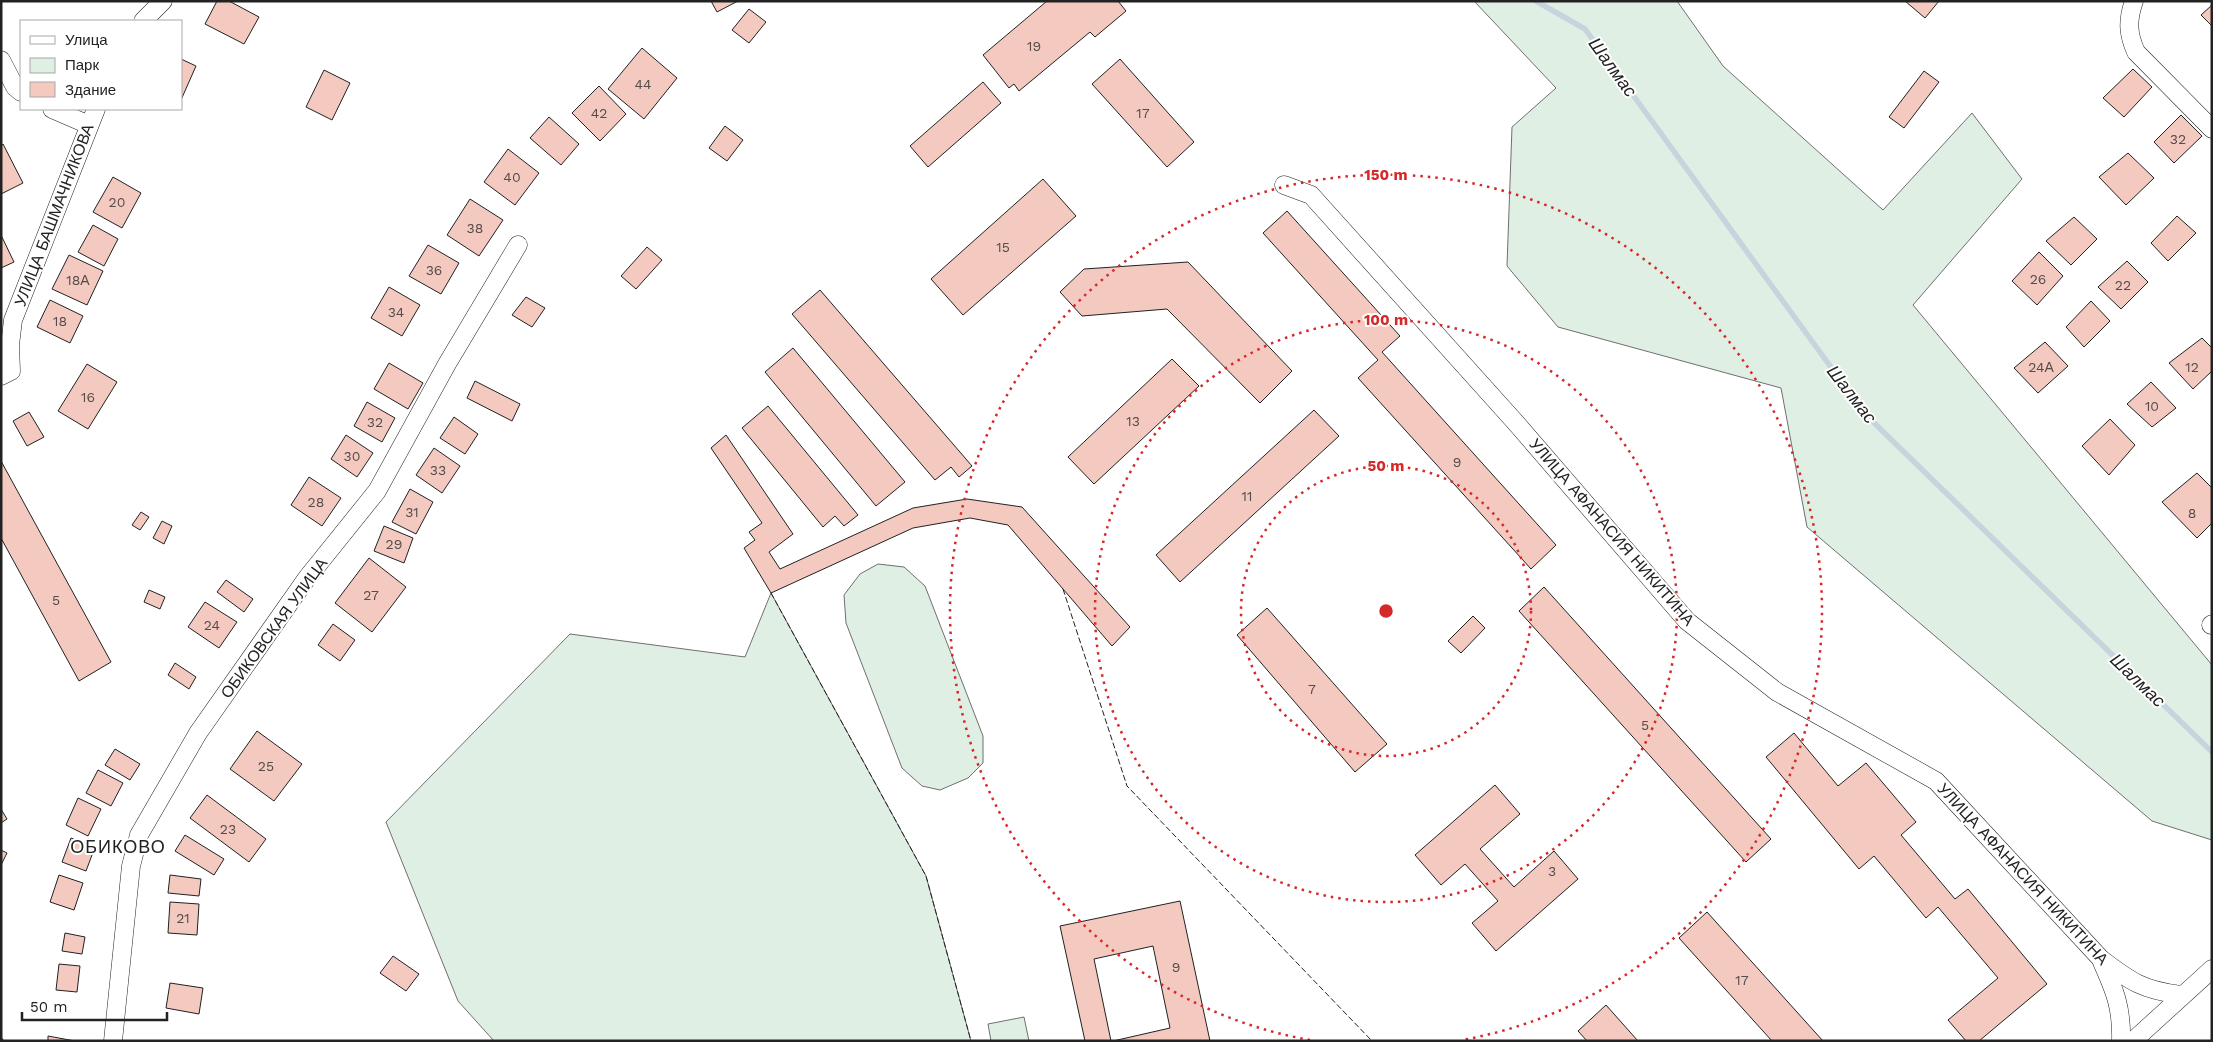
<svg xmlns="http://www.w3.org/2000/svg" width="2213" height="1042" font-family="'Work Sans',sans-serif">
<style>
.green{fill:#e0efe3;stroke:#6f6f6f}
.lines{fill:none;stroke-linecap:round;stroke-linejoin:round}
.stream{stroke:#c7d3dd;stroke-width:5.5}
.building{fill:#f3c9c0;stroke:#222}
.street-casing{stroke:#222;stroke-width:19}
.street{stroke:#fff;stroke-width:18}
.fence{stroke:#222;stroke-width:1;stroke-dasharray:6 2.5;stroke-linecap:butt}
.ring{fill:none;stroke:#d62828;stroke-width:2.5;stroke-dasharray:2.5 5}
.labels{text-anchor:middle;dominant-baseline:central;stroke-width:4;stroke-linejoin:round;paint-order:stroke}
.number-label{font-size:14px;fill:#564c4a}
.street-label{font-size:16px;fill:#222;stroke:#fff}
.water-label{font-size:18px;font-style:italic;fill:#222;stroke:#fff}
.neighbourhood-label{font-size:18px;letter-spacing:1px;fill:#222;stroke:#fff}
.centre{fill:#d62828;stroke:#fff;stroke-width:2.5}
.ring-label{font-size:15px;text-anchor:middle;font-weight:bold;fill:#d62828;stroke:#fff;stroke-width:4;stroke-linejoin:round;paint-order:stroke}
</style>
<rect width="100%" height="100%" fill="#fff"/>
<!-- green -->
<g class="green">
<path d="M1474,1H1677L1723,66L1883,210L1972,113L2022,179L1913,305L2212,665V840L2152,821L1807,527L1781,388L1558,327L1507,266L1512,127L1556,88Z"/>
<path d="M878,564L904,567L925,586L983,736V763L968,778L940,790L922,786L902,768L846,623L844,595L860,574Z"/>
<path d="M771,593L926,876L971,1041H494L458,1001L386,822L570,634L745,657Z"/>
<path d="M1024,1017L1029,1041H991L988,1024Z"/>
</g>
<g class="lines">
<!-- stream -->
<path class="stream" d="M1536,1L1585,29L1865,414L2212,752"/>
</g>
<!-- building -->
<g class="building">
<path d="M217,1H229L259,17L244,44L205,24Z"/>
<path d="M711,1H738L717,12Z"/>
<path d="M1047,1H1118L1126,11L1095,37L1090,32L1019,91L1014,84L1009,88L983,55Z"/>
<path d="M1905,1H1939L1925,18Z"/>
<path d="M2212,5V26L2201,15Z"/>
<path d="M749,9L766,22L749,43L732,30Z"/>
<path d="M642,48L677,78L644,119L608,89Z"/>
<path d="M181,59L196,66L181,100Z"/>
<path d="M1120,59L1194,142L1167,167L1092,84Z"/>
<path d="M2133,69L2152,87L2124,117L2103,98Z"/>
<path d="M324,70L350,83L332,120L306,107Z"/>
<path d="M1924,71L1939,82L1904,128L1889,117Z"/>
<path d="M983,82L1001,103L928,167L910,146Z"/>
<path d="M599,86L626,114L600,141L572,113Z"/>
<path d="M2181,115L2202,136L2174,163L2154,142Z"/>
<path d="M549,117L579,144L561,165L530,138Z"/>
<path d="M725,126L743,140L727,161L709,148Z"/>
<path d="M3,144L23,183L1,194V146Z"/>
<path d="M508,149L539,173L515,205L484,182Z"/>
<path d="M2128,153L2154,178L2126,205L2099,177Z"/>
<path d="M113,177L141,193L122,228L93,212Z"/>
<path d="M1043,179L1076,216L963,315L931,279Z"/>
<path d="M470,199L503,220L479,256L447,235Z"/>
<path d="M1287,211L1400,336L1382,352L1556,545L1531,569L1358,378L1378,360L1263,233Z"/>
<path d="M2177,216L2196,233L2168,261L2151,243Z"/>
<path d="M2074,217L2097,239L2071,265L2046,241Z"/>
<path d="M93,225L118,239L104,266L78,252Z"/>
<path d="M1,235L14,262L1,268Z"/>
<path d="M428,245L459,263L441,294L409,276Z"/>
<path d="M647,247L662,260L636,289L621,276Z"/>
<path d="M2039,252L2063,276L2037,305L2012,281Z"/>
<path d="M69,255L103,271L87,305L52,289Z"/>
<path d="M2127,261L2148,282L2121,309L2098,287Z"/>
<path d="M1188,262L1292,371L1260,403L1167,309L1082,316L1060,292L1084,269Z"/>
<path d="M389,287L420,305L402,336L371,318Z"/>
<path d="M820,290L972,466L959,477L951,467L935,480L792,314Z"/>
<path d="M526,297L545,308L532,327L512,315Z"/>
<path d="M50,300L83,316L70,343L37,327Z"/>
<path d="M2091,301L2110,321L2084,347L2066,327Z"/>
<path d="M2202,338L2212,348V371L2193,389L2169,363Z"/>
<path d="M2045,342L2068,366L2038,393L2014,368Z"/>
<path d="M793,348L905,482L876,506L765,372Z"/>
<path d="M1172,359L1199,386L1094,484L1068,457Z"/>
<path d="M389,363L423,383L408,409L374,389Z"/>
<path d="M87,364L117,382L88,429L58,411Z"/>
<path d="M475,381L520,404L512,421L467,398Z"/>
<path d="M2151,382L2176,408L2152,427L2127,404Z"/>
<path d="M367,402L395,418L382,442L354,426Z"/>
<path d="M768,406L858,515L844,526L835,516L823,527L742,428Z"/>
<path d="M1314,410L1339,436L1180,582L1156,555Z"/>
<path d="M29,412L44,437L27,446L13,421Z"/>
<path d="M454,417L478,434L465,454L440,438Z"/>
<path d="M2110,419L2135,445L2109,475L2082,446Z"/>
<path d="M346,435L373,453L357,477L331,459Z"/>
<path d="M726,435L793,534L769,552L780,569L913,508L967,499L1022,507L1130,627L1112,646L1008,525L970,518L913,528L771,593L744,548L755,540L749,532L762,523L711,448Z"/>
<path d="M434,448L460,466L442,493L416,475Z"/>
<path d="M1,461L111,662L79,681L1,538Z"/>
<path d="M2197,473L2212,488V523L2197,538L2162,502Z"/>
<path d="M309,477L341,498L322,526L291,505Z"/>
<path d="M410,489L433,502L416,534L392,522Z"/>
<path d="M141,512L149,517L140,530L132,525Z"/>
<path d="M162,521L172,526L164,544L153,538Z"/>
<path d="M384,526L413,538L404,563L374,551Z"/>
<path d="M369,558L406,587L372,632L335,603Z"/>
<path d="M226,580L253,599L244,612L217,592Z"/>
<path d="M1544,587L1771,839L1746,862L1519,611Z"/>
<path d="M149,590L165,597L160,609L144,602Z"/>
<path d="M205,602L237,622L219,648L188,627Z"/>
<path d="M1267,608L1387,744L1355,772L1237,635Z"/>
<path d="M1473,616L1485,628L1461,653L1448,641Z"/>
<path d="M333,624L355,640L340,661L318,645Z"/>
<path d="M175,663L196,677L189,689L168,675Z"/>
<path d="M257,731L302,764L274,801L230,769Z"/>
<path d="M1794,733L1838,786L1866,763L1916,822L1901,835L1955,899L1968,889L2047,984L1979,1041H1966L1948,1020L1998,978L1938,907L1926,918L1874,856L1859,869L1766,757Z"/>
<path d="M115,749L140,764L130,780L105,765Z"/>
<path d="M98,770L123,783L111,806L86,793Z"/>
<path d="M1495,785L1520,814L1480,849L1514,887L1554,851L1578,879L1496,951L1472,923L1498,901L1465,864L1441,885L1415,855Z"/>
<path d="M207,795L266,839L249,862L190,818Z"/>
<path d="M78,798L101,809L88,836L66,825Z"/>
<path d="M1,809L7,819L1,823Z"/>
<path d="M185,835L224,859L214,875L175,851Z"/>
<path d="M71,838L95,847L86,871L62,862Z"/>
<path d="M1,850L7,853L1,865Z"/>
<path d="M59,875L83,883L74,910L50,902Z"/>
<path d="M170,875L201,879L199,896L168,893Z"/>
<path d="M1180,901L1210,1041H1113L1170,1028L1153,946L1094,959L1111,1041H1085L1060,926Z"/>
<path d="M170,902L199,904L197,935L168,933Z"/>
<path d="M1707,912L1823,1041H1772L1679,938Z"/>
<path d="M65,933L85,937L82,954L62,951Z"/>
<path d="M393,956L419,974L406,991L380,973Z"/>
<path d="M59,964L80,966L77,992L56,990Z"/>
<path d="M170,983L203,988L199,1014L166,1008Z"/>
<path d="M1606,1005L1638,1041H1587L1578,1031Z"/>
<path d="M48,1036L75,1041H48Z"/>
</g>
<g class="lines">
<!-- street casing -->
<g class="street-casing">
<g id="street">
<path d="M2134,1C2127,21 2128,34 2136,52L2212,129"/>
<path d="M143,21L163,1"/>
<path d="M1,60L15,87L21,92"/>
<path d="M52,109L89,125"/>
<path d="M1284,185L1311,195L1516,423L1687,621L1777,692L1936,781L2101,959C2131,982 2143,990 2181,995"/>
<path d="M1,376L11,371L10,345L13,320L96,109"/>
<path d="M2211,625L2212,624"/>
<path d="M2102,962C2115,991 2122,1008 2121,1041"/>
<path d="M113,1041L131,866L139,835L198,733L307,578L377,491L447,364L518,245"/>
<path d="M2133,1041L2212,969"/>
</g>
</g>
<!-- street -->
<use href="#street" class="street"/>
<!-- fence -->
<g class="fence">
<path d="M1063,589L1127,786L1372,1041"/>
<path d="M771,593L926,876L971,1041"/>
<path d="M1,1037L4,1041"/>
</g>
</g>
<!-- distance rings -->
<g class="ring">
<circle cx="1386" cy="611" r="145"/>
<circle cx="1386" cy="611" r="291"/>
<path d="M1310 1040A436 436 0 1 1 1462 1040"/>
</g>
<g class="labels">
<!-- number labels -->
<g class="number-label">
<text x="1034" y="46">19</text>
<text x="643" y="84">44</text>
<text x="599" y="113">42</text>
<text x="1143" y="113">17</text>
<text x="2178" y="139">32</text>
<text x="512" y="177">40</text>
<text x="117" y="202">20</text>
<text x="475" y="228">38</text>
<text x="1003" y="247">15</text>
<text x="434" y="270">36</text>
<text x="2038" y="279">26</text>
<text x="78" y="280">18А</text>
<text x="2123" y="285">22</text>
<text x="396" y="312">34</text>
<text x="60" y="321">18</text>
<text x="2041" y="367">24А</text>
<text x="2192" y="367">12</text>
<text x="88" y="397">16</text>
<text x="2152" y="406">10</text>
<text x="1133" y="421">13</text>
<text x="375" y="422">32</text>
<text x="352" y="456">30</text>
<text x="1457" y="462">9</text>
<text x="438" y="470">33</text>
<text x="1247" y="496">11</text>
<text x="316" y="502">28</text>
<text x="412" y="512">31</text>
<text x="2192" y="513">8</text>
<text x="394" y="544">29</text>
<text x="371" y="595">27</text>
<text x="56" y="600">5</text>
<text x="212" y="625">24</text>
<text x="1312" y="689">7</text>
<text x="1645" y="725">5</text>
<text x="266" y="766">25</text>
<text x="228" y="829">23</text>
<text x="1552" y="871">3</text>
<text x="183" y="918">21</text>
<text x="1176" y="967">9</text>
<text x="1742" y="980">17</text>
</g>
<!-- street labels -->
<g class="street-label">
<text transform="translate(54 215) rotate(-69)">УЛИЦА БАШМАЧНИКОВА</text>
<text transform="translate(1612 532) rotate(49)">УЛИЦА АФАНАСИЯ НИКИТИНА</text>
<text transform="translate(274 628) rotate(-54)">ОБИКОВСКАЯ УЛИЦА</text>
<text transform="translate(2023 874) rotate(47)">УЛИЦА АФАНАСИЯ НИКИТИНА</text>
</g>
<!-- water labels -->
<g class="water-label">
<text transform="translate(1613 67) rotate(54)">Шалмас</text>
<text transform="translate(1852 394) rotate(52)">Шалмас</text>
<text transform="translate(2138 680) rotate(44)">Шалмас</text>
</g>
<!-- neighbourhood labels -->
<g class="neighbourhood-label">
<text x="118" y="846">ОБИКОВО</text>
</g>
</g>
<circle cx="1386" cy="611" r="8" class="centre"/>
<g class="ring-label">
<text x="1386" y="180">150 m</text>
<text x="1386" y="325">100 m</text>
<text x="1386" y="471">50 m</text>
</g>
<!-- border -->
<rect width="2213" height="1042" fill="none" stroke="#222222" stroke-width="5"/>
<!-- legend -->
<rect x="20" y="20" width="162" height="90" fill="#ffffff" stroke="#a7a7a7"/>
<rect x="30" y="36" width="25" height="8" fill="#ffffff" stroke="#a7a7a7"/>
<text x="65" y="45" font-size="15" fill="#222222">Улица</text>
<rect x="30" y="58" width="25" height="15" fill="#e0efe3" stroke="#a7a7a7"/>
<text x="65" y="70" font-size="15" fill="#222222">Парк</text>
<rect x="30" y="82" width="25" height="15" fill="#f3c9c0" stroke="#a7a7a7"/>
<text x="65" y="95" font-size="15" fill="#222222">Здание</text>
<!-- scale -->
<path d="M22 1012v8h145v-8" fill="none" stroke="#222222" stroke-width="2.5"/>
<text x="30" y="1012" font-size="15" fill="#222222" stroke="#ffffff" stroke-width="4" paint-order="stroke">50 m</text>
</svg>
